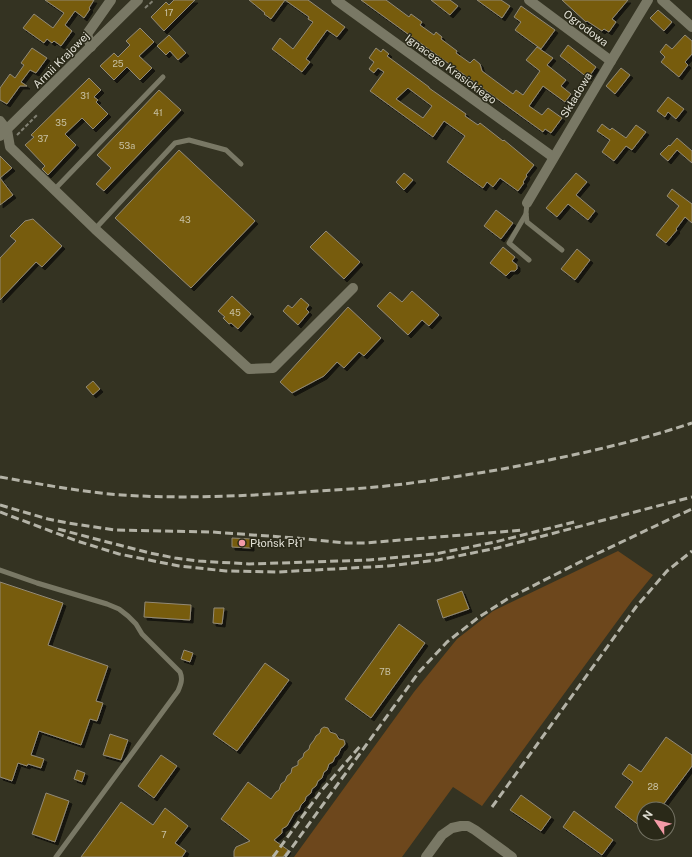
<svg xmlns="http://www.w3.org/2000/svg" width="692" height="857" font-family="'Public Sans',sans-serif">
<style>
.green{fill:#6d471c}
.building{fill:#775b0b;stroke:#928a77;fill-rule:evenodd;filter:url(#shadow)}
.lines{fill:none;stroke-linecap:round;stroke-linejoin:round}
.path{stroke:#828173;stroke-width:2;stroke-dasharray:4 2;stroke-linecap:butt}
.lane{stroke:#797865;stroke-width:5}
.street{stroke:#797865;stroke-width:10}
.secondary{stroke:#797865;stroke-width:10}
.rail{stroke:#b4b3a7;stroke-width:3;stroke-dasharray:8 4;stroke-linecap:butt}
.poi-dot{fill:#f39aa7;stroke:#2a2918;stroke-width:1.5}
.labels{text-anchor:middle;dominant-baseline:central;stroke-width:3;stroke-linejoin:round;paint-order:stroke}
.number-label{font-size:9px;fill:#c7c0a3}
.street-label{font-size:11px;fill:#e2e1d6;stroke:#2a2918}
.poi-label{font-size:11px;fill:#e2e1d6;stroke:#2a2918;text-anchor:start}
</style>
<defs>
<filter id="shadow"><feDropShadow dx="3" dy="3" stdDeviation="0" flood-color="#0009"/></filter>
</defs>
<rect width="100%" height="100%" fill="#343322"/>
<!-- green -->
<path class="green" d="M618,551L653,575L632,601L482,806L453,787L402,857H294L414,692L457,639L493,611Z"/>
<!-- building -->
<g class="building">
<path d="M45,0H94L89,8L90,9L84,18L75,11L65,25L72,31L61,46L54,41L52,43L47,39L44,43L23,28L34,14L53,28L64,13Z"/>
<path d="M174,0H195L164,31L151,17L166,2L169,5Z"/>
<path d="M249,0H285L271,19L264,14L265,13Z"/>
<path d="M285,0H308L345,27L337,37L327,30L306,59L310,62L302,72L272,49L280,38L293,49L313,22L308,19L309,17Z"/>
<path d="M361,0H386L409,17L411,14L422,22L420,25L434,35L436,32L442,37L441,39L457,51L456,53L470,63L474,59L480,64L482,71L513,94L516,90L523,95L540,71L526,60L537,47L553,58L547,65L566,80L561,86L571,94L565,102L543,86L529,106L542,115L548,108L562,118L551,133L545,129L543,132Z"/>
<path d="M431,0H450L458,6L450,15Z"/>
<path d="M477,0H501L510,6L502,18Z"/>
<path d="M562,0H628L612,19L616,22L609,32L604,29L602,31L587,21L586,22Z"/>
<path d="M521,6L555,30L541,49L515,30L521,22L514,17Z"/>
<path d="M658,10L672,22L664,31L650,18Z"/>
<path d="M140,28L154,42L139,56L152,68L140,80L127,67L114,80L100,66L114,53L118,57L130,45L126,41Z"/>
<path d="M169,35L186,53L178,60L170,51L166,55L157,46Z"/>
<path d="M685,35L692,41V54L685,62L688,65L679,77L661,62L665,57L660,52L666,44L672,49Z"/>
<path d="M568,45L596,67L588,78L560,56Z"/>
<path d="M32,48L47,58L36,73L30,70L21,82L27,86H20L7,104L0,100V88L10,74L15,78L24,65L21,63Z"/>
<path d="M376,48L381,52L383,49L389,54L387,56L429,87V88L466,114L465,116L478,125L480,123L503,141L504,140L534,165L526,175L527,176L523,182L524,183L518,191L500,178L493,187L487,182L483,188L447,162L465,136L444,121L433,137L370,91L384,72L378,68L374,73L369,69L374,62L369,58ZM408,88L432,106L423,118L396,99Z"/>
<path d="M621,68L630,75L615,94L606,86Z"/>
<path d="M89,78L101,90L94,97L98,100L96,102L108,114L93,129L82,118L65,134L76,145L48,175L42,169L45,166L25,145L34,137L31,135Z"/>
<path d="M159,90L181,110L104,191L96,184L111,168L97,155Z"/>
<path d="M668,97L684,109L676,119L668,112L665,117L657,111Z"/>
<path d="M602,124L610,130L612,128L626,138L636,125L646,132L632,150L626,146L614,161L602,152L610,140L597,131Z"/>
<path d="M677,138L692,151V163L677,150L668,161L660,154L669,145L670,146Z"/>
<path d="M179,150L255,221L191,288L115,218Z"/>
<path d="M0,156L12,168L0,178L13,195L0,205Z"/>
<path d="M404,173L413,180L404,190L396,182Z"/>
<path d="M576,173L587,182L576,195L595,211L588,220L568,204L557,217L546,208Z"/>
<path d="M672,189L692,204V223L685,217L676,229L677,230L666,243L656,235L679,206L667,196Z"/>
<path d="M496,210L513,223L501,239L484,226Z"/>
<path d="M33,219L62,246L42,267L36,262L0,300V258L16,241L10,236L25,221Z"/>
<path d="M326,231L360,262L344,279L310,247Z"/>
<path d="M503,247L515,257L512,261L517,265V269L515,271H511L506,276L490,263Z"/>
<path d="M577,249L590,260L575,280L561,269Z"/>
<path d="M412,291L439,315L429,326L422,320L408,335L377,306L390,292L402,302Z"/>
<path d="M232,296L251,314L238,329L231,323L229,324L223,318L225,317L218,311Z"/>
<path d="M301,298L309,305L306,309L309,312L298,325L283,311L288,305L292,308Z"/>
<path d="M348,307L381,338L364,356L359,352L344,368L337,362L324,376L292,393L280,382Z"/>
<path d="M93,381L100,389L93,395L86,387Z"/>
<path d="M232,538L251,539V548L232,547Z"/>
<path d="M0,582L63,603L48,645L108,666L96,701L103,703L97,721L90,719L81,745L39,731L31,755L44,759L41,768L28,764L27,766L18,763L12,781L0,777Z"/>
<path d="M462,591L469,609L443,618L437,600Z"/>
<path d="M145,602L191,605L190,620L144,617Z"/>
<path d="M214,608H224L222,624L213,623Z"/>
<path d="M399,624L425,643L371,718L345,699Z"/>
<path d="M184,650L193,653L190,662L181,659Z"/>
<path d="M265,663L289,680L237,751L213,734Z"/>
<path d="M324,727L328,728L330,732L336,734L339,739L344,740L345,744L343,747L341,748L338,755L335,757L333,762L329,764L327,770L324,772L322,778L318,781L316,786L312,789L311,793L306,797L305,801L301,805L299,810L295,812L287,826L282,829V833L274,840L288,850L283,857H234V851L236,847L250,841L221,819L248,782L271,799L276,792L279,790L281,784L285,781L287,776L291,773L292,768L298,765V761L303,757L304,753L309,749L310,745L314,740L316,736L320,733L321,729Z"/>
<path d="M110,734L128,740L121,760L103,755Z"/>
<path d="M666,737L692,755V766L660,809H644V829L615,807L633,782L622,774L629,764L641,772Z"/>
<path d="M161,755L177,766L154,798L138,786Z"/>
<path d="M77,770L85,773L82,782L74,779Z"/>
<path d="M46,793L69,801L55,842L32,834Z"/>
<path d="M521,795L551,817L541,831L510,810Z"/>
<path d="M121,802L153,825L165,808L188,826L175,843L186,851L182,857H81Z"/>
<path d="M574,811L613,840L602,855L563,827Z"/>
</g>
<g class="lines">
<!-- path -->
<g class="path">
<path d="M145,8L154,0"/>
<path d="M17,135L37,115"/>
</g>
<!-- lane -->
<g class="lane">
<path d="M54,190L163,77"/>
<path d="M527,203L526,213L527,222L562,250"/>
<path d="M526,214L509,243L529,260"/>
<path d="M95,229L175,143L189,140L226,150L241,164"/>
<path d="M0,570L37,583L107,604L119,609L128,616L136,624L142,634L180,672C183,679 181,684 178,691L56,857"/>
</g>
<!-- street -->
<g class="street">
<path d="M336,0L553,157"/>
<path d="M529,0L611,61"/>
<path d="M91,47L87,34L111,0"/>
<path d="M0,121L7,130L10,147L95,229L249,369L273,368L353,288"/>
<path d="M0,136L138,0"/>
<path d="M527,203L611,61L648,0"/>
<path d="M426,857L442,835L452,828L461,826H468L475,830L512,857"/>
</g>
<!-- secondary -->
<path class="secondary" d="M662,0L692,27"/>
<!-- rail -->
<g class="rail">
<path d="M0,477C40,484 81,492 122,495C183,499 244,496 305,492C332,490 359,489 386,486C423,482 460,476 497,470C563,458 629,444 692,423"/>
<path d="M0,505L48,519L68,523L115,530L212,532L296,538L346,543H365L524,530"/>
<path d="M0,512L77,541L119,554L179,566L226,571L278,572L388,566L438,560L497,548L692,497"/>
<path d="M58,529L107,542L150,553L175,558L199,561L249,564L369,560L435,554L495,542L578,521"/>
<path d="M492,807L636,607L667,571L692,551"/>
<path d="M273,857L321,791L362,744"/>
<path d="M285,857L419,672L447,642L479,617L509,598L588,558L670,519L692,509"/>
</g>
</g>
<!-- markers -->
<circle class="poi-dot" cx="242" cy="543" r="4"/>
<g class="labels">
<!-- number labels -->
<g class="number-label">
<text x="169" y="12">17</text>
<text x="118" y="63">25</text>
<text x="85" y="95">31</text>
<text x="158" y="112">41</text>
<text x="61" y="122">35</text>
<text x="43" y="138">37</text>
<text x="127" y="145">53a</text>
<text x="185" y="219">43</text>
<text x="235" y="312">45</text>
<text x="385" y="671">7B</text>
<text x="653" y="786">28</text>
<text x="164" y="834">7</text>
</g>
<!-- street labels -->
<g class="street-label">
<text transform="translate(586 28) rotate(37)">Ogrodowa</text>
<text transform="translate(61 60) rotate(-45)">Armii Krajowej</text>
<text transform="translate(451 69) rotate(36)">Ignacego Krasickiego</text>
<text transform="translate(576 95) rotate(-59)">Składowa</text>
</g>
<!-- poi labels -->
<g class="poi-label">
<text x="250" y="543">Płońsk Pł1</text>
</g>
</g>
<!-- north arrow -->
<g transform="translate(656 821) rotate(305)"><circle r="19" fill="#2a2918" stroke="#747364"/>
<path d="M0-3L7 15L0 10L-7 15Z" fill="#f39aa7"/>
<text y="-6" font-size="11" font-weight="bold" text-anchor="middle" fill="#e2e1d6">N</text>
</g>
</svg>
